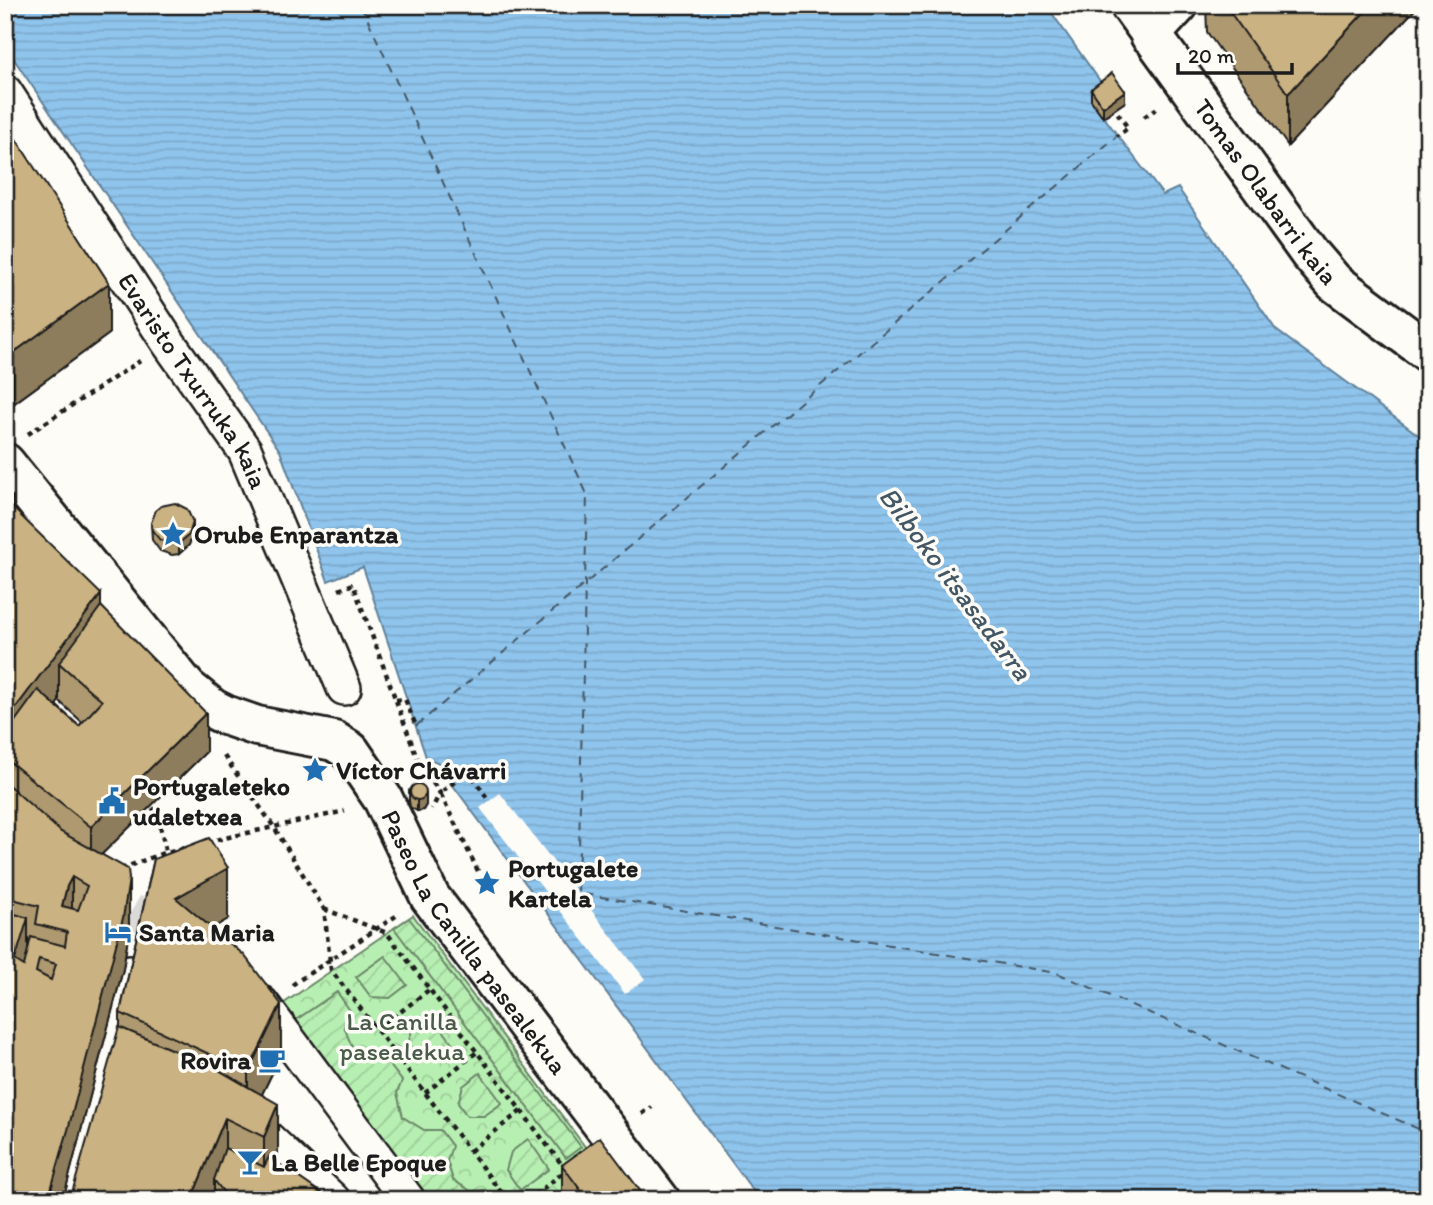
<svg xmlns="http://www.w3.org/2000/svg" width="1433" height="1205" font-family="Itim,sans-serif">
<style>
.park{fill:url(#park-crowns);stroke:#6a8667;stroke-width:2}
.garden{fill:url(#garden-furrows);stroke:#6a8667;stroke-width:2}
.water{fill:url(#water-rules);stroke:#618199;stroke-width:2}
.pier{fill:#fdfcf7}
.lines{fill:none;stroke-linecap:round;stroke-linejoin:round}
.ferry{stroke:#445765;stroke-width:2;stroke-dasharray:9 7;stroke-linecap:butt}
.pedestrian-tunnel{stroke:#dbdad6;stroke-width:33;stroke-dasharray:33 17;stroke-linecap:butt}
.pedestrian-casing{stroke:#1c1c1c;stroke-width:38}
.minor-casing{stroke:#1c1c1c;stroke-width:44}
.path{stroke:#1c1c1c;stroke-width:4.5;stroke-dasharray:5 5;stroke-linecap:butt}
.pedestrian{stroke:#fdfcf7;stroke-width:33}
.minor{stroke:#fdfcf7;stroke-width:38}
.wall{fill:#ae9970;stroke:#1c1c1c;stroke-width:2;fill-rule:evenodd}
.shaded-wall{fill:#8d7d5b;stroke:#1c1c1c;stroke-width:2}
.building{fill:#cab282;stroke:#1c1c1c;stroke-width:2;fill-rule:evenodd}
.labels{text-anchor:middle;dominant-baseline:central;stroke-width:7;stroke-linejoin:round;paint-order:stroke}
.street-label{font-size:26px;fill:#1c1c1c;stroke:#fdfcf7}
.poi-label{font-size:26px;font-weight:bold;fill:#1c1c1c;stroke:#fdfcf7;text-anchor:start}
.park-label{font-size:26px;fill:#4a5b49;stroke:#fdfcf7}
.water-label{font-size:28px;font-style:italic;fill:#445765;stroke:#fdfcf7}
</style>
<defs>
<pattern id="park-crowns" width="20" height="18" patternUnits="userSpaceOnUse" patternTransform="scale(1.75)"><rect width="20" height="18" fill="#b7efb2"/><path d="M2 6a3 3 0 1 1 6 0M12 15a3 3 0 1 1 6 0" fill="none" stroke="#9dcc98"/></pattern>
<pattern id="garden-furrows" width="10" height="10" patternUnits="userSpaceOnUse" patternTransform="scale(1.75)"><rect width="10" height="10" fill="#b7efb2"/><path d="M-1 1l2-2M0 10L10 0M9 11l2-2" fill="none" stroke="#9dcc98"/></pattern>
<pattern id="water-rules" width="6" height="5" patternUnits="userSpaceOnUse" patternTransform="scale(1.75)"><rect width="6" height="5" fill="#8fc4ec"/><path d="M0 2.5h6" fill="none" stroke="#7ba8ca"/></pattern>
</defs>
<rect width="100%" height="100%" fill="#fdfcf7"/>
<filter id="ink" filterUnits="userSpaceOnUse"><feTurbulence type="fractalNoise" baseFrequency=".0143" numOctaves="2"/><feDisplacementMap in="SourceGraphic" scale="14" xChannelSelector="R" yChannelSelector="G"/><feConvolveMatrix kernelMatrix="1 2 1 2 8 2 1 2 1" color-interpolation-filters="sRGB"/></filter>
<g filter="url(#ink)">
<!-- park -->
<path class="park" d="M413,915L600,1167L562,1196L565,1200H425L277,1008Z"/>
<!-- garden -->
<g class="garden">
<path d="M409,918L581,1147L566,1158L394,928Z"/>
<path d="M385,956L407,985L390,998L371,997L356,977Z"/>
<path d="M337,992L351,1012L344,1026C353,1052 357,1061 385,1059L402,1081L397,1093L403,1117L424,1130H440L452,1146L447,1161L453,1180L471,1191L485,1190L492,1200H425L290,1024Z"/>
<path d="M431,1014L453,1044L436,1057L417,1056L408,1043L413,1028Z"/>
<path d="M480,1073L502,1103L484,1116H467L458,1103L463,1086Z"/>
<path d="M528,1139L549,1169L520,1190L506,1170L511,1152Z"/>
</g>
<!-- water -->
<path class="water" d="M5,5H1046L1105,88L1091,100L1163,195L1178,188L1276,330L1428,442V1200H760L452,784L441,764L426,757L363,567L328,581L280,451L5,46Z"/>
<!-- pier -->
<path class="pier" d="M500,793L645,979L625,994L480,808Z"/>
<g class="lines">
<!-- ferry -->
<g class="ferry">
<path d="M361,5L587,494L578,893L1057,973L1428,1133"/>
<path d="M416,726L1117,136"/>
</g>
<!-- pedestrian-tunnel -->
<path class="pedestrian-tunnel" d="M132,910L182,939"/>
<!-- pedestrian casing -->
<g class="pedestrian-casing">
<g id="pedestrian">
<path id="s1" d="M5,92L168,342L245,451L344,688"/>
<path d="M251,995L262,1004L408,1200"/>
<path d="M267,1138L333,1200"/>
<path d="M73,1200L130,972"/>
</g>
</g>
<!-- minor casing -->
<g class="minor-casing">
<g id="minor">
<path id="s2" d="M1130,5L1310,254L1334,282L1428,352"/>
<path d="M1150,35L1178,5"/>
<path id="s3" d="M5,463L187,688L213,709L225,715L257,726L334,741L350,751L383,799L430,897L660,1200"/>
</g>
</g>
<!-- path -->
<g class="path">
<path d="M1112,105L1128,128L1117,136"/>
<path d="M1144,117L1159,107"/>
<path d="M28,434L140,361"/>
<path d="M339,590L353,584L419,763L440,793L432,809"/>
<path d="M396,700L405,699L416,726"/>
<path d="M224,756L274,827L324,909L331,970L507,1200"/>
<path d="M207,842L345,811"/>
<path d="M164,859L166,852L188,847"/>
<path d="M121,869L166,852L157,813L147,802"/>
<path d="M478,871L440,793L469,771L489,801"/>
<path d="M324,909L387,933L566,1170L529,1200"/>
<path d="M292,985L396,916"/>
<path d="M377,1030L430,989"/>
<path d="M425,1093L477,1052"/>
<path d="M642,1114L652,1107"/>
<path d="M470,1151L521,1111"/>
</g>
<!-- pedestrian -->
<use href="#pedestrian" class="pedestrian"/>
<!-- minor -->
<use href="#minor" class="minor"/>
</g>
<!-- wall -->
<g class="wall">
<path d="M1206,5H1419L1288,146L1207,32Z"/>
<path d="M1091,89L1125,102L1103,117L1091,100Z"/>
<path d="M5,122L109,334L13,404L5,392Z"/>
<path d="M5,490L13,508L101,606L206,752L102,854L129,931L123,969L63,1200H5ZM59,701L82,722L79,726L56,705Z"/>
<path d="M151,523L193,533L189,545L179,554L172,555L160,551L152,540Z"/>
<path d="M409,791L426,805L423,810L417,811L410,807L409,801Z"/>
<path d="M154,859L228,919L212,928L281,1055L262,1094L278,1155L275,1162L331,1200H214V1197L120,1027V1013Z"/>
<path d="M562,1165L647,1200H565L562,1195Z"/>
</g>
<!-- shaded-wall -->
<g class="shaded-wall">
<path d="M1371,5H1419L1288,146V94Z"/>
<path d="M1125,91V102L1103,117V107Z"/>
<path d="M109,283V334L13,404V353Z"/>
<path d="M13,497V559L5,570V507Z"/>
<path d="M193,522V533L189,545L179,554V543Z"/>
<path d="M101,594V645L59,663V701L13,763L5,758V722Z"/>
<path d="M206,713V752L91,865V827Z"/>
<path d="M426,794V805L423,810L417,811V800Z"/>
<path d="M228,868V919L176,950V898Z"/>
<path d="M72,877V929L67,932L62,906L67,886Z"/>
<path d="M129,879V931L123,969L63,1200H48Z"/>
<path d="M28,918V956L15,999L13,959L15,947Z"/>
<path d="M281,1004V1055L248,1123V1072Z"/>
<path d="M278,1104V1155L264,1188V1137Z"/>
<path d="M225,1118V1169L214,1180V1197L213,1200H191Z"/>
</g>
<!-- building -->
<g class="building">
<path d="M1225,5H1371L1288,94Z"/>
<path d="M1112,73L1125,91L1103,107L1091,89Z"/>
<path d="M5,122L109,283L13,353L5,341Z"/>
<path d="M5,490L13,497L5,507Z"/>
<path d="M175,503L187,509L193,522L189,535L179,543L172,544L160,540L152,530L151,523L156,510L161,506Z"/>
<path d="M13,508L101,594L5,722V518Z"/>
<path d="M101,606L206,713L91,827L5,758V735L38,690L79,726L102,701L59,663Z"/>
<path d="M5,782L61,832L128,869L129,879L123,918L68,1130L48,1200H10L5,1197V999L7,990H5V944L15,947L13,959L24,966L31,937L65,946L67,932L36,924L39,906L5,897ZM72,877L87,886L78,910L62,906L67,886ZM39,959L56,964L51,980L36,972Z"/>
<circle cx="418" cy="792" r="8"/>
<path d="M209,838L228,868L176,898L244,955L281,1004L248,1072L120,1013L154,859Z"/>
<path d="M5,911L28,918L15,960V947L5,944Z"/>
<path d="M119,1027L215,1068L278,1104L264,1137L225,1118L191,1200H70Z"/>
<path d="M600,1137L647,1200H588L562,1165Z"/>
<path d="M225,1148L264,1167L269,1157L331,1200H230L214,1180Z"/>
</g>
</g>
<!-- icons -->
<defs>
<g id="sight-bare" transform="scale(2.1)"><path d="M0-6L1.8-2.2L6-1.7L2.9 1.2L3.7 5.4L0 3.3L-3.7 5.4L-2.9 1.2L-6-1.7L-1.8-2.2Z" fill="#1f6fb2" stroke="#fdfcf7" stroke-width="2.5" paint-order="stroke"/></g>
<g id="civic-bare" transform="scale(2.1)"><path d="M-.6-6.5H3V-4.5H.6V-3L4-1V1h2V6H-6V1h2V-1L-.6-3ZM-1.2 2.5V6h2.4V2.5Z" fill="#1f6fb2" stroke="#fdfcf7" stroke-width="2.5" paint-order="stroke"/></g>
<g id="hotel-bare" transform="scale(2.1)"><path d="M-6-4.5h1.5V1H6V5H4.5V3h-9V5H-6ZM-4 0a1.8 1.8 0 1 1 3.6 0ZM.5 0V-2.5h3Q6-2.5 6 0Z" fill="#1f6fb2" stroke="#fdfcf7" stroke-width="2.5" paint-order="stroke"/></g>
<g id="cafe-bare" transform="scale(2.1)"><path d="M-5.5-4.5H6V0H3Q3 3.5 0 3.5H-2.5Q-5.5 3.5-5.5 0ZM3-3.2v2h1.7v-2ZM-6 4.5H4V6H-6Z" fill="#1f6fb2" stroke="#fdfcf7" stroke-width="2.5" paint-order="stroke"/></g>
<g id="bar-bare" transform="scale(2.1)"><path d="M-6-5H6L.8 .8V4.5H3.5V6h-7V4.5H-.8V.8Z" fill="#1f6fb2" stroke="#fdfcf7" stroke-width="2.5" paint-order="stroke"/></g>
</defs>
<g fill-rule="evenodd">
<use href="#sight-bare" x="173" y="534"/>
<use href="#sight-bare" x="315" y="770"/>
<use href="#civic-bare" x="112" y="801"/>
<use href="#sight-bare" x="487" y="883"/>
<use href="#hotel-bare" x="118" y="932"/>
<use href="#cafe-bare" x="272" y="1060"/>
<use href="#bar-bare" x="250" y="1162"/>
</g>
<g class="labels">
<!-- street labels -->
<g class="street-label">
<text stroke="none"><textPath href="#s2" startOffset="231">Tomas Olabarri kaia</textPath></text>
<text stroke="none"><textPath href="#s1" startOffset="345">Evaristo Txurruka kaia</textPath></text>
<text stroke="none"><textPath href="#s3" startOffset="696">Paseo La Canilla pasealekua</textPath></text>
</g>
<!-- poi labels -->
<g class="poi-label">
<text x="194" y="534">Orube Enparantza</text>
<text x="336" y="770">Víctor Chávarri</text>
<text x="133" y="786">Portugaleteko<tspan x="133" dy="30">udaletxea</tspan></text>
<text x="508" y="868">Portugalete<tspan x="508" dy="30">Kartela</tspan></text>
<text x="139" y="932">Santa Maria</text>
<text x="251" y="1060" text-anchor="end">Rovira</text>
<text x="271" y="1162">La Belle Epoque</text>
</g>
<!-- park labels -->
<g class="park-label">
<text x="402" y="1021">La Canilla<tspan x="402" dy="30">pasealekua</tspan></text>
</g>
<!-- water labels -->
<g class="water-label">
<text transform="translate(956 583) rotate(53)">Bilboko itsasadarra</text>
</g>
</g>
<!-- margin -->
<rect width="1433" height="1205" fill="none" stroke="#fdfcf7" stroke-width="28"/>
<rect x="14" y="14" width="1405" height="1177" fill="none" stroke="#1c1c1c" stroke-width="2.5" filter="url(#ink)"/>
<!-- scale -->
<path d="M1178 63v10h114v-10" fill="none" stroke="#1c1c1c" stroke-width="3.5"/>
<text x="1188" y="63" font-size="21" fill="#1c1c1c" stroke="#fdfcf7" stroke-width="5" paint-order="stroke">20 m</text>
</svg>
